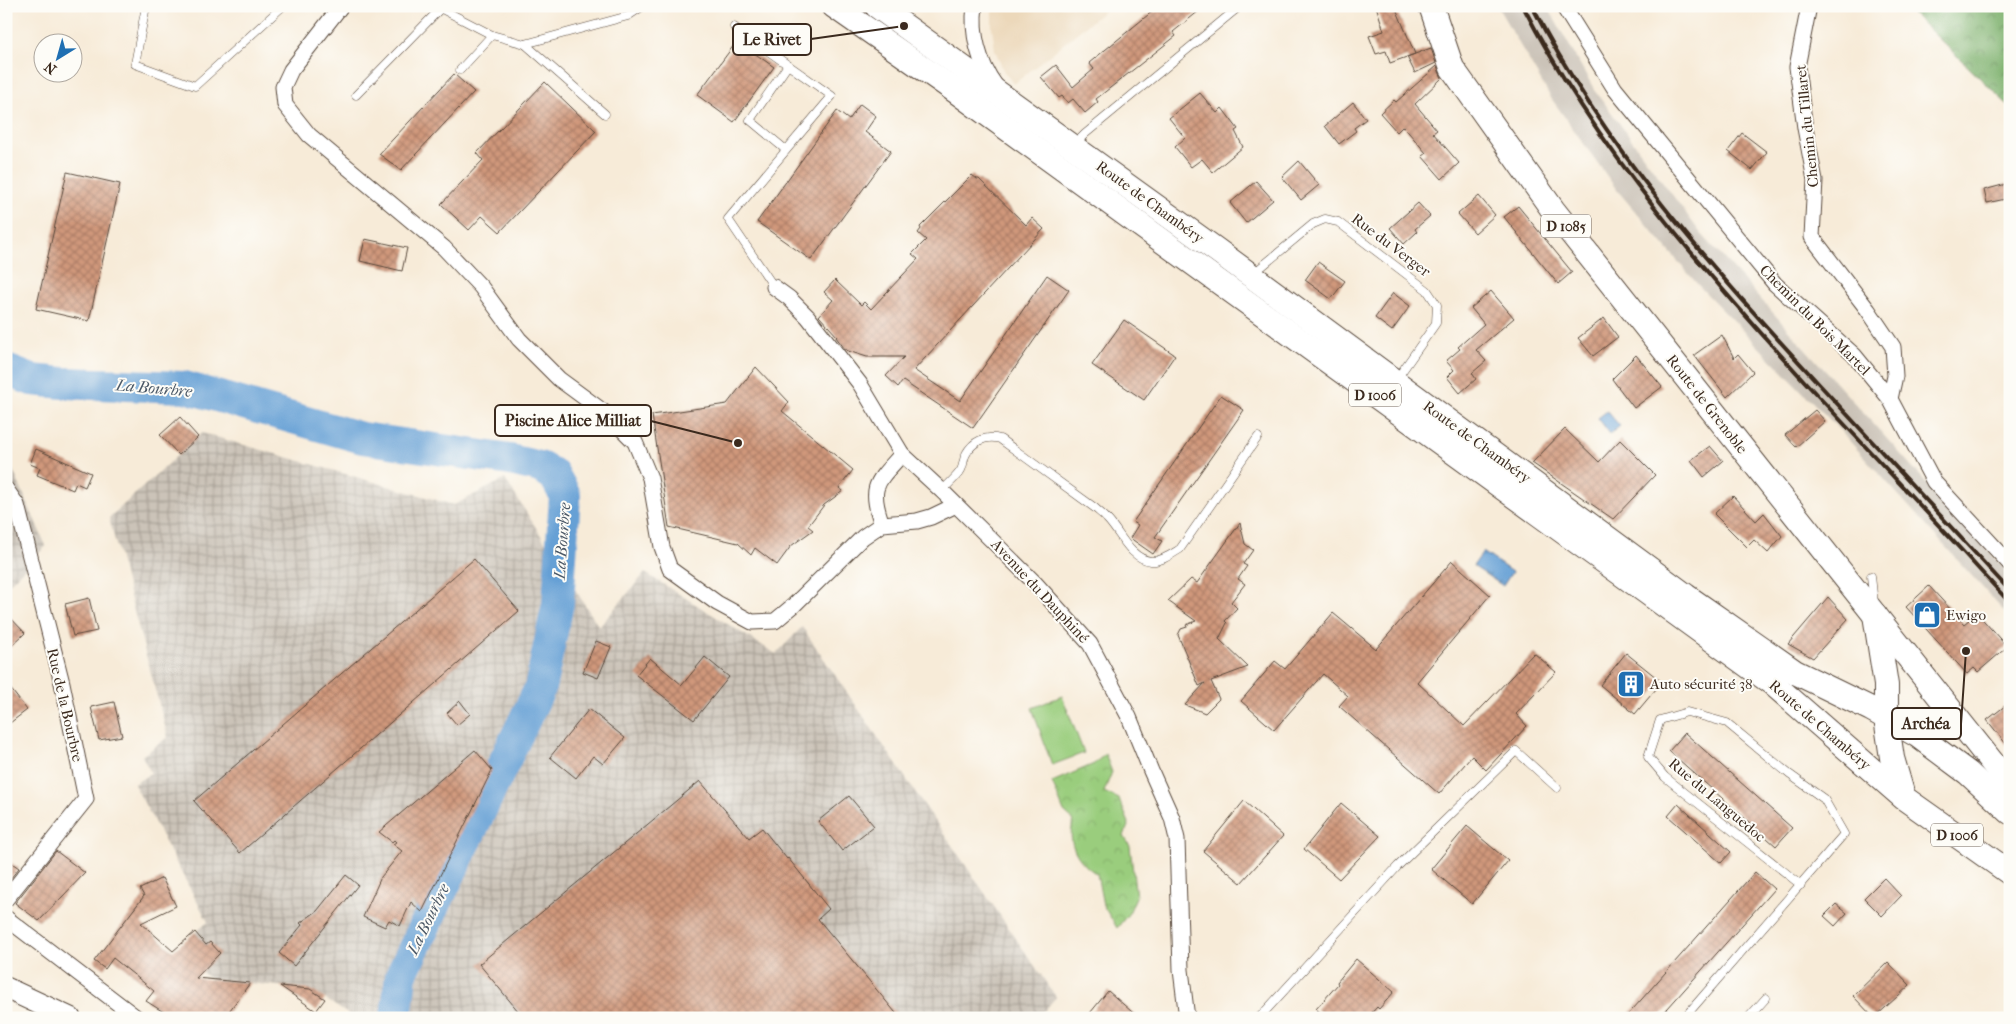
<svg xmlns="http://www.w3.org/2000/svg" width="2016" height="1024" font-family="'IM FELL French Canon',serif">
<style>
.built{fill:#ecd8ba}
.industrial{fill:url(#industrial-grid)}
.railway{fill:#cbc3b8}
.green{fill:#9acd7d;stroke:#6a7c4e}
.forest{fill:url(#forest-crowns);stroke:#5b6d45}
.park{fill:url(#park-crowns);stroke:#6a7c4e}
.water{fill:url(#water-ripples);stroke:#50657a}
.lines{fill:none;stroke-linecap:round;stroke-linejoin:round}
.river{stroke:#66a0d5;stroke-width:32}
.building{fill:url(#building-cross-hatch)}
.lane-casing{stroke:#57473a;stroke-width:9}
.street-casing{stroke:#57473a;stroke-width:17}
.secondary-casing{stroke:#57473a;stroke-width:23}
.primary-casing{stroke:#57473a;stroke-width:26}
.lane{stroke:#fff;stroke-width:8}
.street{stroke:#fff;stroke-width:15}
.secondary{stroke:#fff;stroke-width:21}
.primary{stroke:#fff;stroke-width:24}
.rail{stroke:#3b2a1e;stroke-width:4}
.labels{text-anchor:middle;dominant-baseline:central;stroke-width:4;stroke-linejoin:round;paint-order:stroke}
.shield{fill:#fdfcf7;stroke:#75695f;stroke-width:1}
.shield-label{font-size:14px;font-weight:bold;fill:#3b2a1e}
.street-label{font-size:15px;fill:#3b2a1e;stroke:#fdfcf7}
.poi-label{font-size:15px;fill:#3b2a1e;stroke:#fdfcf7;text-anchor:start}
.water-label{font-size:16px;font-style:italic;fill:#4c5967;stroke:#fdfcf7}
.leader{fill:none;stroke:#3b2a1e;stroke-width:2}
.callout-dot{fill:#3b2a1e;stroke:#fdfcf7;stroke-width:2}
.callout{fill:#fdfcf7;stroke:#3b2a1e;stroke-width:2}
.callout-label{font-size:16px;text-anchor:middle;font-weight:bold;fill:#3b2a1e}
</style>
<defs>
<pattern id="industrial-grid" width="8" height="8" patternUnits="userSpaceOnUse" patternTransform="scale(1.25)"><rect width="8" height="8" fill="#cbc3b8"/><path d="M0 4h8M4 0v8" fill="none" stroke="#a69f95"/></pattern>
<pattern id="forest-crowns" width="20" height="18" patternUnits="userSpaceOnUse" patternTransform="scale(1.25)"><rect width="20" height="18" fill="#7bb06c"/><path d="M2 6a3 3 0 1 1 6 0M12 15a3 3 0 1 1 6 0" fill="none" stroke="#668f58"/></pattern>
<pattern id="park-crowns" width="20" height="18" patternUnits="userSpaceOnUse" patternTransform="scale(1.25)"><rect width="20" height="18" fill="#9acd7d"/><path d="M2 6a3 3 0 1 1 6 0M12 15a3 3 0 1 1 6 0" fill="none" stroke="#86b06c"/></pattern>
<pattern id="water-ripples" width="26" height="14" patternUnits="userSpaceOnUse" patternTransform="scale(1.25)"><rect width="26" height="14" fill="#66a0d5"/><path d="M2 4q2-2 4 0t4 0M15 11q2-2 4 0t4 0" fill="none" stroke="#5583ac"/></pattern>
<pattern id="building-cross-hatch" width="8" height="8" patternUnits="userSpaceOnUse" patternTransform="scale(1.25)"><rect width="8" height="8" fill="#d0987c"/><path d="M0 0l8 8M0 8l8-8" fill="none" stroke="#aa7c65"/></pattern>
</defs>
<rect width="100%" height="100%" fill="#fdfcf7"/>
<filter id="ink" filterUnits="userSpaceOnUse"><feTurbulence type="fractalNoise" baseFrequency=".02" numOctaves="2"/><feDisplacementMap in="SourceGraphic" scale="10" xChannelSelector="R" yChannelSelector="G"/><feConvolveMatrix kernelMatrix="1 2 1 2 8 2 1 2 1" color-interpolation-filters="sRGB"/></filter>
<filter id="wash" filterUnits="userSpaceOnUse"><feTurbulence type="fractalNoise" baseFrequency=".0096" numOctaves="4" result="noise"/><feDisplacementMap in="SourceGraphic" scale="20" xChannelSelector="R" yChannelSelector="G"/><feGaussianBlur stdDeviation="1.12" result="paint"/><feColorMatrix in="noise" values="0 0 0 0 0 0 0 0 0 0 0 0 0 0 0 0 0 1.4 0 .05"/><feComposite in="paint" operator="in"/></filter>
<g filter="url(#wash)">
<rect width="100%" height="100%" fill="#f7ebd8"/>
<!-- built -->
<path class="built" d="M992,6H1110L1014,84L1004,72L995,50L992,28Z"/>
<!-- industrial -->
<g class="industrial">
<path d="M202,433L454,505L505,479L599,627L645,573L776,654L802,627L1056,997L1038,1018H354L310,989L230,981L224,989L204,974L191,960L173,951L208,922L134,784L151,773L142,756L168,737L109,518Z"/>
<path d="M6,454L46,546L6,587Z"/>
</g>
<!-- railway -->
<path class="railway" d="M1497,6H1547L1594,89L1699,231L2010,575V618L1836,426L1699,286L1617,190L1551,98Z"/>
<!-- green -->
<path class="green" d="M1062,696L1084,753L1052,765L1032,708Z"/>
<!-- forest -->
<path class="forest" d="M1905,6H2010V107Z"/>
<!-- park -->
<path class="park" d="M1105,754L1112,772L1104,792L1119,799L1129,823L1124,836L1130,846L1136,897L1129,913L1117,928L1103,905L1097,874C1079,863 1065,843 1074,821L1064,812L1052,782L1094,764Z"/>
<!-- water -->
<g class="water">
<path d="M1607,411L1620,426L1610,434L1598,418Z"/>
<path d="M1483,552L1512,572L1503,586L1473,566Z"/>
</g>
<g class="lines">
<!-- river -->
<path class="river" d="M6,370L32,380L63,383L185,387L362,438L510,460L540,467L554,475L565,495L558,604L540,688L401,975L396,1018"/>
</g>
<g id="blocks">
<!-- building -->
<g class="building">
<path d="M1159,6H1205L1173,32L1176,36L1096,99L1098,102L1085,113L1073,99L1068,103L1062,96L1059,98L1041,77L1056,65L1073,87L1094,69L1089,63Z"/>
<path d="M1376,6H1395L1415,54L1390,63L1386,51L1376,54L1369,36L1384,31Z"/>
<path d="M737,41L774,67L734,122L697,95Z"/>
<path d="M1431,48L1436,63L1415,73L1407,57Z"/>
<path d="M1437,66L1442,78L1415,104L1437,130L1433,133L1459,163L1442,179L1422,156L1426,153L1403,126L1397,132L1380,113L1394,100L1396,102Z"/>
<path d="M454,74L474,92L401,170L379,154Z"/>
<path d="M545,82L596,131L500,232L482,216L469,230L441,204L483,160L477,153Z"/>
<path d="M1200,93L1217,113L1222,108L1238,129L1235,131L1243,147L1213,172L1202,159L1191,167L1175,147L1185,138L1169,118Z"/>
<path d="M1353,102L1366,119L1354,128L1356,131L1339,144L1325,126Z"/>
<path d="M860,104L876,116L865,132L891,151L811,260L757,222L837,111L849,120Z"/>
<path d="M1742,133L1767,152L1752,170L1728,151Z"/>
<path d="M1299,161L1319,185L1301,200L1282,177Z"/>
<path d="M67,172L120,184L89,321L36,309Z"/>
<path d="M972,175L977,179H979L1026,225L1032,218L1044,229L914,370L960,401L1047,275L1069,290L973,428L903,381L898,387L886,376L904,357H867L848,351L844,348L836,337L837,336L819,316L833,300L824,292L835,280L861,305L864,302L871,309L918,259L912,254L926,240L918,233L921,229L920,227Z"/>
<path d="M1256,181L1273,200L1246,223L1230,203Z"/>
<path d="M2010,183V198L1987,203L1984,190Z"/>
<path d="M1479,196L1495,215L1475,233L1458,214Z"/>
<path d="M1418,203L1430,216L1415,229L1417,232L1404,244L1390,228Z"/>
<path d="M1518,206L1572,272L1558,284L1504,217Z"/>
<path d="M365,239L407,248L402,271L360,261Z"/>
<path d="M1318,262L1345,281L1331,299L1305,280Z"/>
<path d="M1491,291L1514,318L1476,350L1486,361L1472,373L1476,379L1460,393L1447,377L1454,370L1446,361L1460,349L1458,347L1484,324L1471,308Z"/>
<path d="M1393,293L1410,306L1392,331L1375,318Z"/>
<path d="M1604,318L1618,337L1593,356L1578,338Z"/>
<path d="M1124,320L1175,355L1144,400L1092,365Z"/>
<path d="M1722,335L1734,358L1738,354L1753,372L1727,397L1694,355Z"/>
<path d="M1636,355L1662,387L1634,408L1612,379Z"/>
<path d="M756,367L789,402L782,411L853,470L839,488L843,491L824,505L808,526L813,530L791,546L777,565L755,548L751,555L738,543L669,527L652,415L727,404Z"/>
<path d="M1221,395L1244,410L1155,537L1162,541L1153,554L1130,538L1138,525L1133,522Z"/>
<path d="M1815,410L1825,421L1796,447L1785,435Z"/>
<path d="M180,417L198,437L179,455L160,435Z"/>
<path d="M1565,429L1599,462L1620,440L1655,475L1613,519L1532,463Z"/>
<path d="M1710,446L1723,461L1704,477L1691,460Z"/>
<path d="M36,449L91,473L85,487L76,483L73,490L37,475L40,468L30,464Z"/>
<path d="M1733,496L1756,521L1764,513L1782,536L1768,553L1754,540L1747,547L1714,514Z"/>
<path d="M1240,523L1245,544L1253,550L1243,564L1247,566L1238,579L1245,584L1231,602L1237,608L1225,621L1227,623L1219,639L1248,667L1211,681L1219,699L1205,713L1185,705L1205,683L1199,686L1178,635L1181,629L1187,627L1186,625L1196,621L1168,601L1191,579L1197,583Z"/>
<path d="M474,559L519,611L240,853L194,801Z"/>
<path d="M1452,561L1490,595L1417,682L1464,726L1534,653L1556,672L1516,714L1527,726L1486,770L1472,756L1439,794L1339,706L1348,696L1323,674L1274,730L1241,701L1275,661L1285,669L1333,613L1376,649Z"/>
<path d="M1929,586L1964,624L1977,613L2007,647L1978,672L1974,668L1967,674L1906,607Z"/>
<path d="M1828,597L1848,619L1813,658L1788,644Z"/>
<path d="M89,598L97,631L73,636L65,604Z"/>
<path d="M6,613L25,633L6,651Z"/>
<path d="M596,641L611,647L598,678L583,672Z"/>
<path d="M1626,653L1662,682L1635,714L1600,685Z"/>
<path d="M705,657L729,677L694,720L636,675L650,658L682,685Z"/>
<path d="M6,683L27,710L6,726Z"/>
<path d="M460,701L470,714L457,725L447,713Z"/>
<path d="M114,702L122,736L99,740L91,707Z"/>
<path d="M2010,702V749L1987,720Z"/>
<path d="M589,709L625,738L603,764L593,756L576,778L550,757Z"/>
<path d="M1685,733L1792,828L1776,846L1669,751Z"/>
<path d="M475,750L492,770L422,912L411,902L400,926L389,920L385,927L363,917L381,877L402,851L393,844L396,842L394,840L392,842L379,832Z"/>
<path d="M700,781L749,838L762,828L787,859L788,858L829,909L818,919L900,1018H524L479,964Z"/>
<path d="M849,796L874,826L842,851L818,821Z"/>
<path d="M1244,801L1283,836L1241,883L1203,851Z"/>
<path d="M1341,803L1380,836L1339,879L1304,849Z"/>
<path d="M1678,804L1731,852L1721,863L1668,816Z"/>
<path d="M1467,826L1508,861L1472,904L1431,869Z"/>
<path d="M56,851L85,873L39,921L15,903Z"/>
<path d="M6,859L19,868L6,884Z"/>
<path d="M1755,872L1774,889L1759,906L1659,1018H1625Z"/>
<path d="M346,875L358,885L294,966L279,953L302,925L300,923L317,911Z"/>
<path d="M162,878L176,906L141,923L173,951L195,932L206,945L210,942L220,953L196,978L250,983L224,1018H173L146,1001L154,991L113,958L105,969L94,961L144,896L140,889Z"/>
<path d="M1884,878L1901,896L1882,916L1864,898Z"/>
<path d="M1836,904L1847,913L1835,926L1824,916Z"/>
<path d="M1356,959L1394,992L1379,1009L1377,1007L1367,1018H1327L1316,1009L1338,984L1337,982Z"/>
<path d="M1888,962L1910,985L1874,1018L1853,996Z"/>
<path d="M280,986L310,989L325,999L316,1011Z"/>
<path d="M1108,991L1139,1018H1086Z"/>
</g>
</g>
</g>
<g filter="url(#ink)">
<use href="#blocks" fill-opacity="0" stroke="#57473a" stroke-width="1"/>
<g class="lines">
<!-- lane casing -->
<g class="lane-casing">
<g id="lane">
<path d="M146,6L135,64L195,86L283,6"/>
<path d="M436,6L492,35L525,44L605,114"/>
<path d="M734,27L832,96L728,219L774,287"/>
<path d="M525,44L628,16L643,6"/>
<path d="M460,70L492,35"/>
<path d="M356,95L440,9"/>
<path d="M1074,145L1085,134L1240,6"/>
<path d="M786,150L750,120L788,65"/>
<path d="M1254,273L1313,224L1325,219L1338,222L1427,290L1437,305L1436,323L1396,380"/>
<path d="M942,491C948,484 957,477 961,470C964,465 963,459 966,454C973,441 986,435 1000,439L1095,508C1099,512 1104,515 1107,519C1120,532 1130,559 1151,561C1161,562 1172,554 1180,549L1258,437"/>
<path d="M1871,576L1874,604"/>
<path d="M1259,1018L1398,866L1516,751L1557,788"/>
<path d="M1684,1018L1844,834L1824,799L1789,774L1727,723L1687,712L1660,720L1648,757L1665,777L1801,885"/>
<path d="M1748,1018L1766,998"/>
</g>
</g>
<!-- street casing -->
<g class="street-casing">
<g id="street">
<path d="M341,6L291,70L283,87L285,105L309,135L444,248L481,287L519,339L559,379L608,415L635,442L650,478L662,547L670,569L717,603L752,622L775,621L793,606L863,537L882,524L917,521L931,517L956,505"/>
<path d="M975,6C971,33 979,63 995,85"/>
<path d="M1563,6L1615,89L1775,284L1854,355L1890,399L1934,482L2010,564"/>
<path d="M1809,6L1797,67L1805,128L1815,180L1812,237L1868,310L1893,347L1895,376L1890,399"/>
<path d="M774,287L789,298L808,317L860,384L902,454L942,491L1035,583L1090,644L1129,717L1151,771L1172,818L1177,839L1181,970L1187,1018"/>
<path d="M6,489L17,505L62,683L86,799L6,899"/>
<path d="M882,524C868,486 877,482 902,454"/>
<path d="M6,918L137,1018"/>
</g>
</g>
<!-- secondary casing -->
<g class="secondary-casing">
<path id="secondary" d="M6,988L70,1018"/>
</g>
<!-- primary casing -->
<g class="primary-casing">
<g id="primary">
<path d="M834,6L957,92L1772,683L1904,798L2010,873"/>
<path d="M877,6L1215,249L1686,596L1795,672L1871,709L1917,735L1968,773L2010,812"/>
<path d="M1431,6L1452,68L1553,210L2010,785"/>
<path d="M1875,615L1886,685V718L1892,758L1903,796"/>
</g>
</g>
<!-- lane -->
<use href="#lane" class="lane"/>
<!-- street -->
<use href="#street" class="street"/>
<!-- secondary -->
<use href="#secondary" class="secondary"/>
<!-- primary -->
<use href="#primary" class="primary"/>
<!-- rail -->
<g class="rail">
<path d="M1523,6C1598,152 1707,275 1817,395C1882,464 1946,533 2010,603"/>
<path d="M1532,6C1605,148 1711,268 1819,384C1882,453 1946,522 2010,591"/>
</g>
</g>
</g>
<!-- icons -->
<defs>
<g id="shop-square" transform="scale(1.4375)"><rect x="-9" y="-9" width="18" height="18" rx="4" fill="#1f6fb2" stroke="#fdfcf7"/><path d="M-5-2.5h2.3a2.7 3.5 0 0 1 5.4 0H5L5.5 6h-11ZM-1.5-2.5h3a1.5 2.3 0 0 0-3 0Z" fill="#fff"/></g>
<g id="building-square" transform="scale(1.4375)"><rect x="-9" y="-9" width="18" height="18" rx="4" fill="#1f6fb2" stroke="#fdfcf7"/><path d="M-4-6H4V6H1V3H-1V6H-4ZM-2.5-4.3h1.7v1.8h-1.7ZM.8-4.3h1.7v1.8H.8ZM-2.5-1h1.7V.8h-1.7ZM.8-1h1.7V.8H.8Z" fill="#fff"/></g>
</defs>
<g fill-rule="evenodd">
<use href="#shop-square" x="1927" y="615"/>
<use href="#building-square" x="1631" y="684"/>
</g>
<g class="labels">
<!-- shield labels -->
<g class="shield">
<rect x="1541" y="214.5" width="50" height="23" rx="4"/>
<rect x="1349" y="383.5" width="52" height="23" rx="4"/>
<rect x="1931" y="823.5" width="52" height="23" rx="4"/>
</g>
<g class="shield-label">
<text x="1566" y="226">D 1085</text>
<text x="1375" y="395">D 1006</text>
<text x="1957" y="835">D 1006</text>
</g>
<!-- street labels -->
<g class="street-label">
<text transform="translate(1807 126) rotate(-96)">Chemin du Tillaret</text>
<text transform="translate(1150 202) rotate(36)">Route de Chambéry</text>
<text transform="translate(1391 245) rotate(37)">Rue du Verger</text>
<text transform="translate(1815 320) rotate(45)">Chemin du Bois Martel</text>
<text transform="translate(1707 404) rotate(52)">Route de Grenoble</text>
<text transform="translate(1477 442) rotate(36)">Route de Chambéry</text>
<text transform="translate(1040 591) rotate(47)">Avenue du Dauphiné</text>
<text transform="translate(65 705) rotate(77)">Rue de la Bourbre</text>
<text transform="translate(1820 725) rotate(41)">Route de Chambéry</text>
<text transform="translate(1717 800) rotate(40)">Rue du Languedoc</text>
</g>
<!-- poi labels -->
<g class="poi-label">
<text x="1946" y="615">Ewigo</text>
<text x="1650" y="684">Auto sécurité 38</text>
</g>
<!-- water labels -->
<g class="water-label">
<text transform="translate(154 388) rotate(5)">La Bourbre</text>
<text transform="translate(562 541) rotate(-86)">La Bourbre</text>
<text transform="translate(428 919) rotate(-64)">La Bourbre</text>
</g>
</g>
<!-- callouts -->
<path class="leader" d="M904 26L811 39M738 443L651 421M1966 651L1961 724"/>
<g class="callout-dot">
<circle cx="904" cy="26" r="5"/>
<circle cx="738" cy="443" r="5"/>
<circle cx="1966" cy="651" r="5"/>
</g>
<g class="callout">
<rect x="733" y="24" width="78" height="31" rx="5"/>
<rect x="495" y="405" width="156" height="31" rx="5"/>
<rect x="1892" y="708" width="69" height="31" rx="5"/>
</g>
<g class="callout-label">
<text x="772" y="45">Le Rivet</text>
<text x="573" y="426">Piscine Alice Milliat</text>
<text x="1926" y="729">Archéa</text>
</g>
<!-- margin -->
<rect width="2016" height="1024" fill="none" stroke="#fdfcf7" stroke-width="25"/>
<!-- north arrow -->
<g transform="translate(58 58) rotate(217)"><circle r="24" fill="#fdfcf7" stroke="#afa8a0"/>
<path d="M0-4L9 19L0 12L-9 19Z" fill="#1f6fb2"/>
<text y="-8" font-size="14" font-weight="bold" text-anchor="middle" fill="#3b2a1e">N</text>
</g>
</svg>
